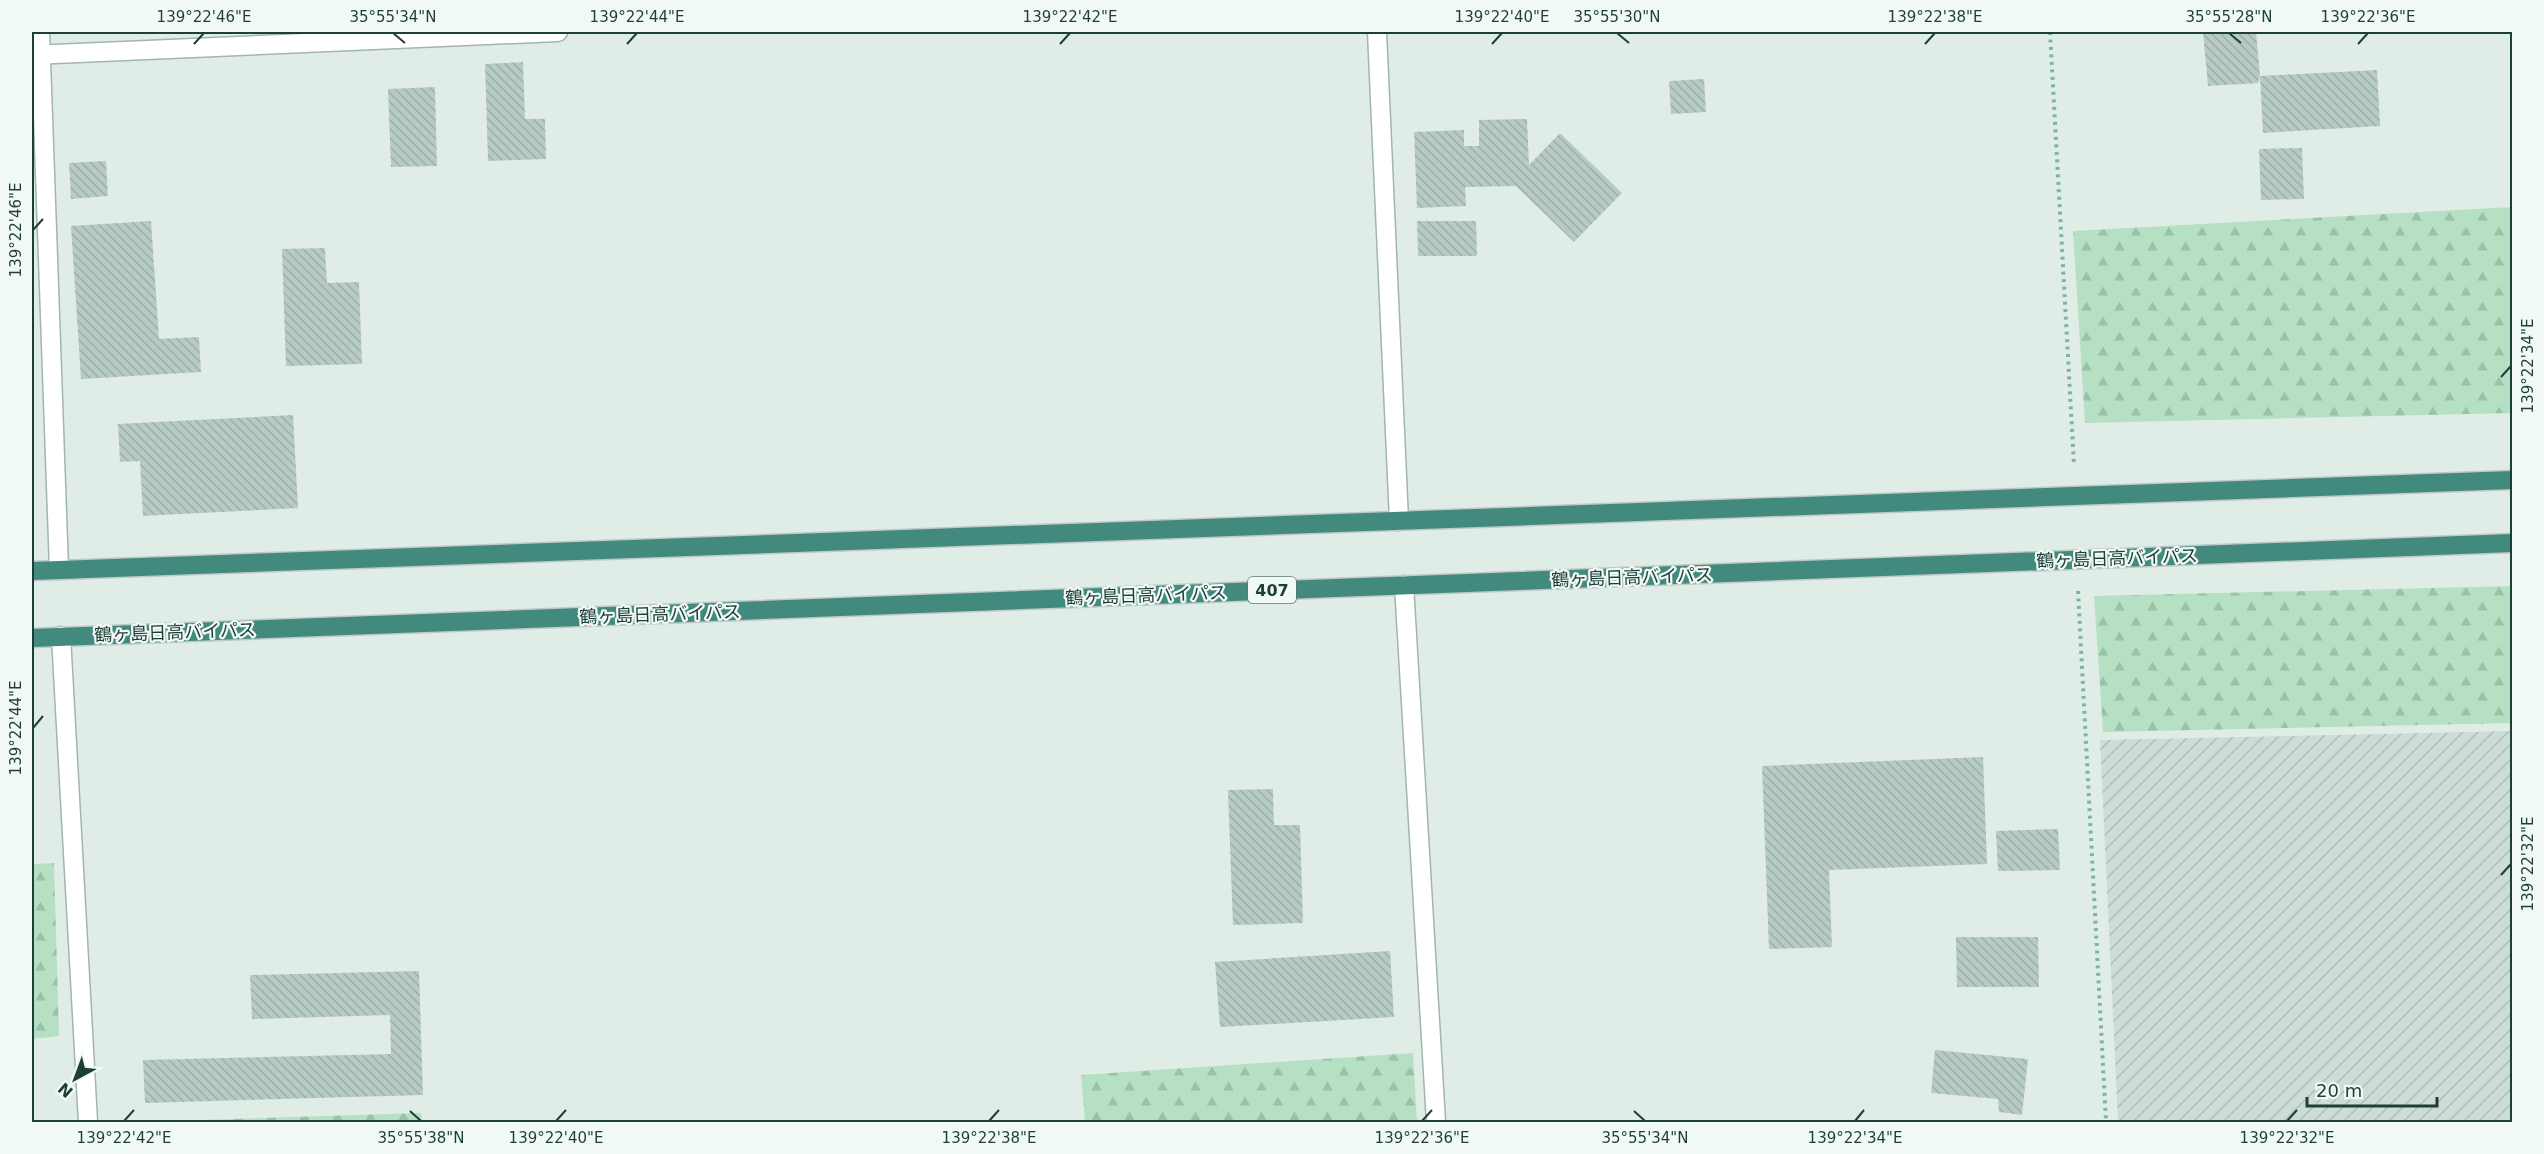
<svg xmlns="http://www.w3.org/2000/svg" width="2544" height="1154" font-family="'DejaVu Sans','Noto Sans JP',sans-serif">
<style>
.industrial{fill:url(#industrial-furrows)}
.forest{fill:url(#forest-firs)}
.building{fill:url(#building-back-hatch)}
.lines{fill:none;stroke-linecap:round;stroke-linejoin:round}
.minor-casing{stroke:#a2b5af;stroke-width:21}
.trunk-casing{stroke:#c0c9c7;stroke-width:21}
.path{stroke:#7cb4a6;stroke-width:4;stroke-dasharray:3 4.5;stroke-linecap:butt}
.minor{stroke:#fff;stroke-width:18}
.trunk{stroke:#438a7e;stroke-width:18}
.ticks{fill:none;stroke:#1e3f38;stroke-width:2}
.labels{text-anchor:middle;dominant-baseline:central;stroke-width:4.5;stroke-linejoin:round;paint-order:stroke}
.shield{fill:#f0f9f5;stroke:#5d7771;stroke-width:1.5}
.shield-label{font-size:16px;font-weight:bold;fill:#1e3f38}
.street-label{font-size:18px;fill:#1e3f38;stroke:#f0f9f5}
.neatline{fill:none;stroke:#1e3f38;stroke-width:2}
.ticks-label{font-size:15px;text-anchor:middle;fill:#1e3f38}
</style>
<defs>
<pattern id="industrial-furrows" width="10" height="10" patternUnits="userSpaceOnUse" patternTransform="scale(1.5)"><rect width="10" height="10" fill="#cedcd7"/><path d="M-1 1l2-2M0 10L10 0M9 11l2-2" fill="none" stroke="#b0beb9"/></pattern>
<pattern id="forest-firs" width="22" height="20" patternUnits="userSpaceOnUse" patternTransform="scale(1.5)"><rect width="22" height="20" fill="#b6e0c4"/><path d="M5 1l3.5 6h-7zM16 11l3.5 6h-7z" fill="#9cc1a9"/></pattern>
<pattern id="building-back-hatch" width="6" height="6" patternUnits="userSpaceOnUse" patternTransform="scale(1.5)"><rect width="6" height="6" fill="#b7cbc4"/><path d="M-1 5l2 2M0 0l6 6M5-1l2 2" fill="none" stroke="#9dafa9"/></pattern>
</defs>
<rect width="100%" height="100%" fill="#e0ede7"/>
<!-- industrial -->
<path class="industrial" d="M2512,731V1122H2118L2100,740Z"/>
<!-- forest -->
<g class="forest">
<path d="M2512,207V413L2085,423L2073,231Z"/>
<path d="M2512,586V723L2103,732L2094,596Z"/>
<path d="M54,863L59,1036L32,1039V864Z"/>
<path d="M1413,1053L1417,1122H1085L1081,1075Z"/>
<path d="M421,1113L422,1122H139Z"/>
</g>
<!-- building -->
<g class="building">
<path d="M2203,32H2256L2260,76L2377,70L2380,126L2263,133L2260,76L2258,83L2208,86Z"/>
<path d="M523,62L525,119H545L546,159L488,161L485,64Z"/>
<path d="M1704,79L1706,112L1671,114L1669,81Z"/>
<path d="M435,87L437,166L391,167L388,89Z"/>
<path d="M1527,119L1529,165L1560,133L1622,193L1574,242L1516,186L1465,187L1466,206L1417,208L1414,132L1464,130V146H1479V120Z"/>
<path d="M2302,148L2304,199L2261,200L2259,149Z"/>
<path d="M106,161L108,196L71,199L69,163Z"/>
<path d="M151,221L159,339L199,337L201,372L81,379L71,226Z"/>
<path d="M1417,221H1476L1477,256H1418Z"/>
<path d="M325,248L327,283L359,282L362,364L286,366L282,249Z"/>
<path d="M293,415L298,508L143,516L140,461L120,462L118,424Z"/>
<path d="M1983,757L1987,864L1829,870L1832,947L1769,949L1762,766Z"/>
<path d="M1273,789L1274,825H1300L1303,923L1233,925L1228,790Z"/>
<path d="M2058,829L2060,870L1998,871L1996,831Z"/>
<path d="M1956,937H2038L2039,987H1957Z"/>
<path d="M1390,951L1394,1017L1220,1027L1215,962Z"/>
<path d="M419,971L423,1095L145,1103L143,1060L391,1054L390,1015L252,1019L250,975Z"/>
<path d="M1935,1050L2028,1059L2022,1115L1999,1112L1998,1099L1931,1093Z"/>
</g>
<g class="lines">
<!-- minor casing -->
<g class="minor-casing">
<g id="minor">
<path d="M40,32L59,570"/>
<path d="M1377,32L1399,521"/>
<path d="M32,55L558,32"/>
<path d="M1404,585L1436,1122"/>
<path d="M61,636L88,1122"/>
</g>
</g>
<!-- trunk casing -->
<g class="trunk-casing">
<g id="trunk">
<path d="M32,571L2512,480"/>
<path d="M32,638L2512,543"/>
</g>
</g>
<!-- path -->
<g class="path">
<path d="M2050,32L2074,465"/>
<path d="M2078,591L2106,1122"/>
</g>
<!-- minor -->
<use href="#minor" class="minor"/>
<!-- trunk -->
<use href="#trunk" class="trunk"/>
</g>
<!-- ticks -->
<path class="ticks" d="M393,33L405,43M1617,33L1629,43M2229,33L2241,43M194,44L204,33M627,44L637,33M1060,44L1070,33M1492,44L1502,33M1925,44L1935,33M2358,44L2368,33M33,230L43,219M2501,377L2511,366M33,728L43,716M2501,875L2511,864M410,1111L421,1121M1634,1111L1645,1121M124,1121L134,1110M556,1121L566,1110M989,1121L999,1110M1422,1121L1432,1110M1855,1121L1864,1110M2287,1121L2297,1110"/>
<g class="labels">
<!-- shield labels -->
<rect class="shield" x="1248" y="577" width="48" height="26" rx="4.5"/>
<g class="shield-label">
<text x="1272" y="590">407</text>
</g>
<!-- street labels -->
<g class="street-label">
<text transform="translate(2117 558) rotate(-2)">鶴ヶ島日高バイパス</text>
<text transform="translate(1632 577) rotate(-2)">鶴ヶ島日高バイパス</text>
<text transform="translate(1146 595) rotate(-2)">鶴ヶ島日高バイパス</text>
<text transform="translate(660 614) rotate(-2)">鶴ヶ島日高バイパス</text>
<text transform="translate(175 632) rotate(-2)">鶴ヶ島日高バイパス</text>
</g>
</g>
<!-- border -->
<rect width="2544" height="1154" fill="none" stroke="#f0f9f5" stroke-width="66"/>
<!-- north arrow -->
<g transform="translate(75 1079) rotate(221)" stroke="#f0f9f5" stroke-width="4.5" paint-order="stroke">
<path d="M0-4.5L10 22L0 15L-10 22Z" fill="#1e3f38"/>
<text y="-9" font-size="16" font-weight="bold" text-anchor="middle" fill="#1e3f38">N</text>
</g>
<!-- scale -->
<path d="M2307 1097v9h130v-9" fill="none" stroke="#1e3f38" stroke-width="3"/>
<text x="2316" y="1097" font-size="18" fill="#1e3f38" stroke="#f0f9f5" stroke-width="4.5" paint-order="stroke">20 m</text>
<rect x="33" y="33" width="2478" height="1088" class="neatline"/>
<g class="ticks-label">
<text x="204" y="22">139°22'46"E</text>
<text x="393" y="22">35°55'34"N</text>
<text x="637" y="22">139°22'44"E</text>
<text x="1070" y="22">139°22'42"E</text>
<text x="1502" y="22">139°22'40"E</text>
<text x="1617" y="22">35°55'30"N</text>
<text x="1935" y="22">139°22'38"E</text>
<text x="2229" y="22">35°55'28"N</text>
<text x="2368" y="22">139°22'36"E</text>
<text transform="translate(16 230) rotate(-90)" y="5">139°22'46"E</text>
<text transform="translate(2528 366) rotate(-90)" y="5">139°22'34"E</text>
<text transform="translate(16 728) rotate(-90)" y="5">139°22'44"E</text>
<text transform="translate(2528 864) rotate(-90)" y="5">139°22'32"E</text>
<text x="124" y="1143">139°22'42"E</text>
<text x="421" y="1143">35°55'38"N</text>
<text x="556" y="1143">139°22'40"E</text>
<text x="989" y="1143">139°22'38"E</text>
<text x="1422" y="1143">139°22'36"E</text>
<text x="1645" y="1143">35°55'34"N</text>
<text x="1855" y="1143">139°22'34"E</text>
<text x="2287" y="1143">139°22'32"E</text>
</g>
</svg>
